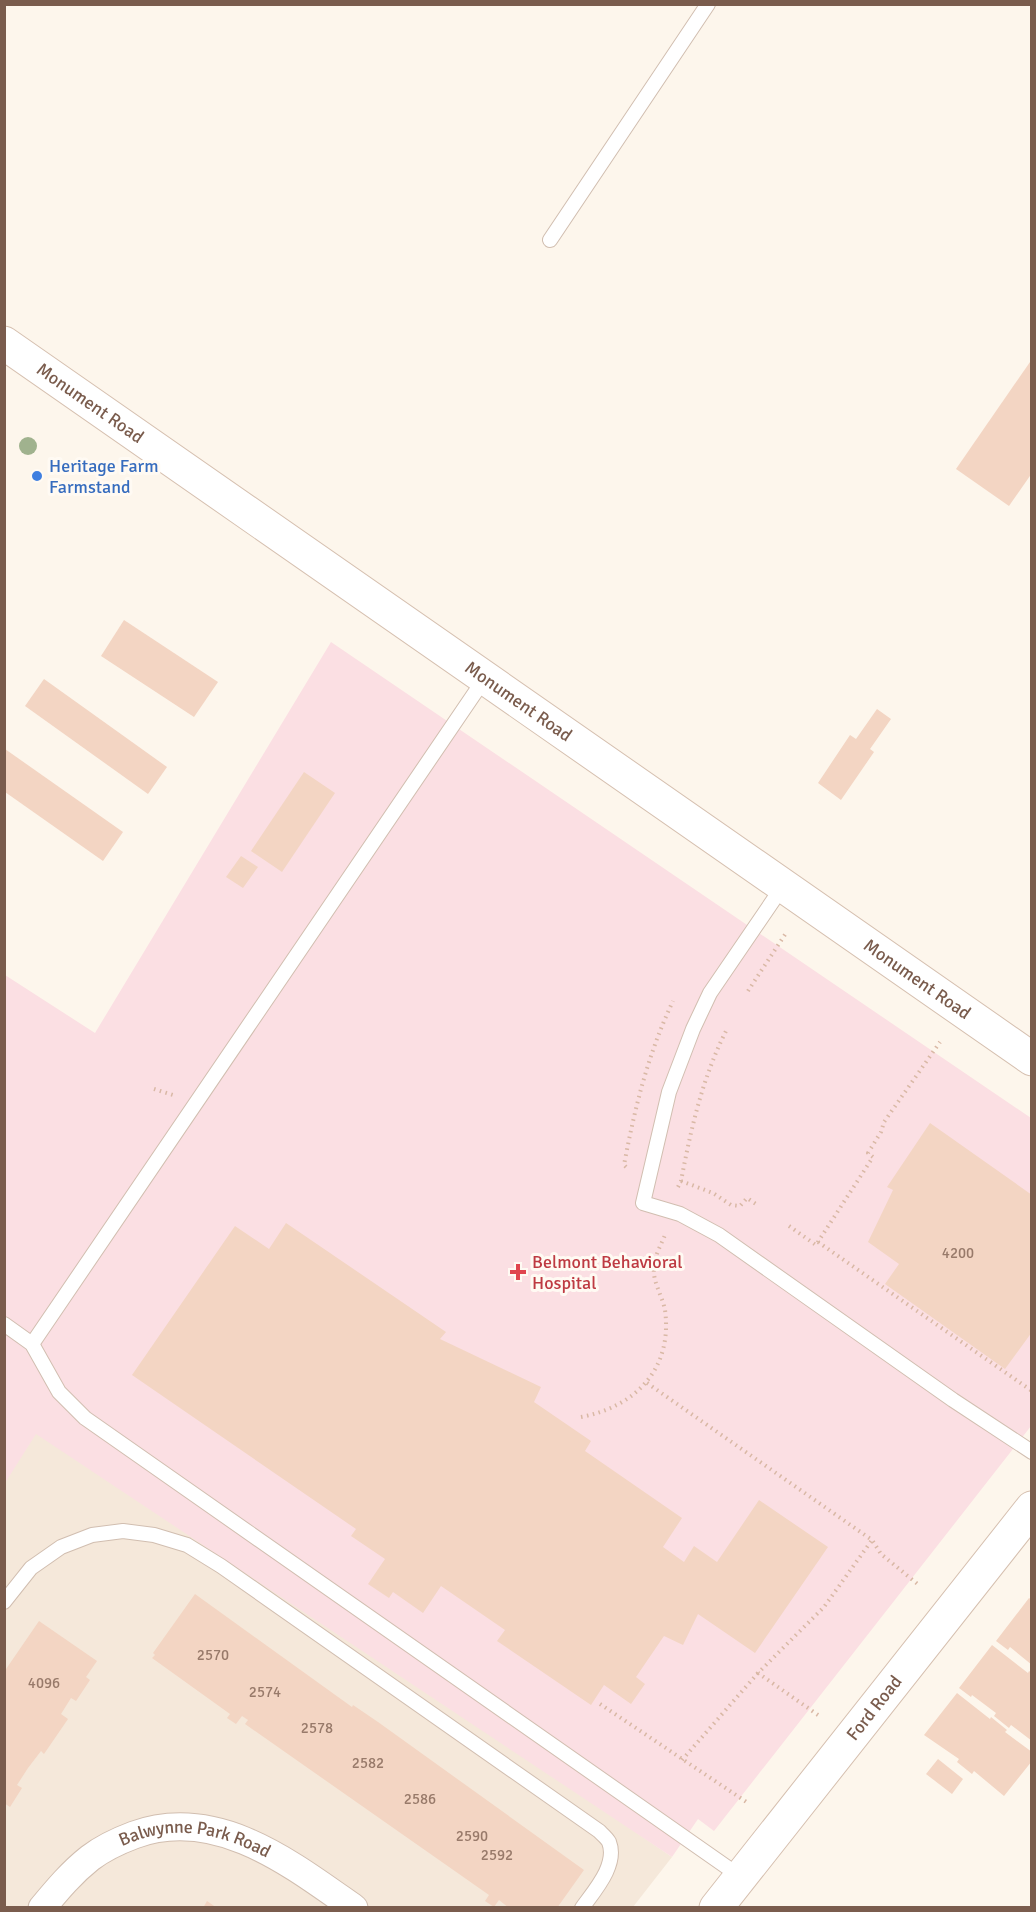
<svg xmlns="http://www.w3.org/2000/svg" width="1036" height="1912" font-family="Signika,sans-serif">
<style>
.residential{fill:#f5e8da}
.medical{fill:#fbdfe3}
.building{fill:#f3d5c3}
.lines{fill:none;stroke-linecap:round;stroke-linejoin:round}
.lane-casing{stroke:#d1beb0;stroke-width:16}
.street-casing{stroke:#d1beb0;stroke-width:29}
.secondary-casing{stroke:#d6c0b0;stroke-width:35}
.path{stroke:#d9b8a5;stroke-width:4;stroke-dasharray:1.5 4.5;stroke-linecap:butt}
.lane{stroke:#fff;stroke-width:14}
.street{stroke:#fff;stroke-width:27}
.secondary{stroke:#fff;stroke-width:33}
.tree{fill:#a0b28e}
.shop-dot{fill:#3f7fe0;stroke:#fffaf3;stroke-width:2}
.health-dot{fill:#e0444e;stroke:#fffaf3;stroke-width:2}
.labels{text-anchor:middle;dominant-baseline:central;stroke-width:6;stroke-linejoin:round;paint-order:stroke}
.number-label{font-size:15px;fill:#987a6a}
.street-label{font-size:18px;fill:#7a5c4d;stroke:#fffaf3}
.shop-label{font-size:18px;fill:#366cbe;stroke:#fffaf3;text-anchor:start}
.health-label{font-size:18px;fill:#be3a42;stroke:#fffaf3;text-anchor:start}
</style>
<rect width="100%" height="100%" fill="#fdf6ec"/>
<!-- residential -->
<path class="residential" d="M41,1425L672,1857L633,1907H5L4,1483Z"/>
<!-- medical -->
<path class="medical" d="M331,642L1031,1118V1426L714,1831L698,1819L672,1857L36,1434L5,1483V975L95,1033Z"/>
<!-- building -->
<g class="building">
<path d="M1030,362L1032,473L1009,506L956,469Z"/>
<path d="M124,620L218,682L194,717L101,656Z"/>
<path d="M44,679L167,767L148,794L25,706Z"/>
<path d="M877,709L891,719L870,749L874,752L841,800L818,783L850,735L856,739Z"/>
<path d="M5,749L123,832L103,861L5,792Z"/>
<path d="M304,772L335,793L282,872L251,851Z"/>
<path d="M241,856L258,867L243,888L226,877Z"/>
<path d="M930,1123L1032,1195V1332L1005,1369L885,1284L899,1264L868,1242L893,1190L887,1187Z"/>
<path d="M286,1223L446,1332L440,1339L541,1387L534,1402L591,1441L585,1451L682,1518L663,1547L684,1562L694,1546L717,1562L759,1500L828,1547L755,1653L698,1614L683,1645L664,1636L636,1677L645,1684L631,1704L604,1685L591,1705L497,1641L505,1630L441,1586L423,1613L393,1592L389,1598L368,1584L385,1559L351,1536L356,1529L132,1375L235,1226L269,1249Z"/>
<path d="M195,1594L352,1707L353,1705L378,1722L584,1870L557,1908H509L499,1900L494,1907L485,1901L489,1895L245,1724L248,1720L242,1716L236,1724L227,1718L230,1714L152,1658L155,1655L153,1653Z"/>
<path d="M1029,1598L1032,1600V1665L1010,1647L1008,1650L996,1641Z"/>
<path d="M39,1621L97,1661L86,1677L90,1680L76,1701L71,1698L61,1714L68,1719L44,1754L41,1751L28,1768L17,1785L22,1788L10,1807L4,1803V1672Z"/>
<path d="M992,1645L1028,1673L1029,1671L1032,1673V1741L1011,1725L1009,1728L994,1716L996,1713L972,1695L971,1697L959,1688Z"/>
<path d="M957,1693L990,1719L991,1717L1007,1730L1005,1732L1032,1752V1761L1004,1796L974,1771L972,1774L957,1762L959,1759L924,1735Z"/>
<path d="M938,1759L963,1779L952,1794L926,1774Z"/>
<path d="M207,1901L217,1908H203Z"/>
</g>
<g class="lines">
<!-- lane casing -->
<g class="lane-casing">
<g id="lane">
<path d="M550,240L708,4"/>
<path d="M783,886L710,993L693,1029L669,1092L643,1203L680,1214L719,1235L953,1400L1032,1452"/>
<path d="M4,1324L32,1344L59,1392L85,1418L741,1877"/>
<path d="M32,1344L485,678"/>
<path d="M4,1602L31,1568L61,1547L92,1535L123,1531L154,1535L187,1545L221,1566L599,1831C602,1834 607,1838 609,1842C618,1865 594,1891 582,1908"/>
</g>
</g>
<!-- street casing -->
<g class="street-casing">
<g id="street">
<path id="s1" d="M42,1908C57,1890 71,1873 90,1858C103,1848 118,1841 134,1835C216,1805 290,1863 354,1908"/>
</g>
</g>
<!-- secondary casing -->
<g class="secondary-casing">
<g id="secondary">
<path id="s2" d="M4,343L1032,1059"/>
<path id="s3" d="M716,1908L1032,1508"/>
</g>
</g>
<!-- path -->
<g class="path">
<path d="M748,991L786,933"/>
<path d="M154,1089L173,1095"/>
<path d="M626,1167L624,1165C635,1107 648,1054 673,1001"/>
<path d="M681,1181L713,1193L731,1205L740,1206L747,1198L756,1204"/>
<path d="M678,1187L681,1181C691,1129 702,1079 726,1031"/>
<path d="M789,1226L816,1245L873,1157L868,1153L881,1132L884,1122L940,1042"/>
<path d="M818,1242L1032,1391"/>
<path d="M647,1383L872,1540L881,1554L920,1586"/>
<path d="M581,1417C635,1407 673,1369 665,1310C662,1295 652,1281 654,1266C655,1255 661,1245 665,1235"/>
<path d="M600,1704L748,1803"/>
<path d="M818,1715L758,1673L824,1607L872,1540"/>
<path d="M682,1760L758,1673"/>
</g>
<!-- lane -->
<use href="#lane" class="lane"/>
<!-- street -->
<use href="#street" class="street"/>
<!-- secondary -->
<use href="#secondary" class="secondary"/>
</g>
<!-- trees -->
<circle class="tree" cx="28" cy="446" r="9"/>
<!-- markers -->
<circle class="shop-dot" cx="37" cy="476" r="6"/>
<path class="health-dot" d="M515 1263h6v6h6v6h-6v6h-6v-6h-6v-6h6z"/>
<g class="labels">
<!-- number labels -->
<g class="number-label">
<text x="958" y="1253">4200</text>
<text x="213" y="1655">2570</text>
<text x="44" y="1683">4096</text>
<text x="265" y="1692">2574</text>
<text x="317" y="1728">2578</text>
<text x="368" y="1763">2582</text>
<text x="420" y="1799">2586</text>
<text x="472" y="1836">2590</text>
<text x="497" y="1855">2592</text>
</g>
<!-- street labels -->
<g class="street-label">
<text stroke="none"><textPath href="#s2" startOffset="105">Monument Road</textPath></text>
<text stroke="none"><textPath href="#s2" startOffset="627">Monument Road</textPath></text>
<text stroke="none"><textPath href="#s2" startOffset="1113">Monument Road</textPath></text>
<text stroke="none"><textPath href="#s3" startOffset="255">Ford Road</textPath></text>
<text stroke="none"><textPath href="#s1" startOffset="182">Balwynne Park Road</textPath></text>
</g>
<!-- shop labels -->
<g class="shop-label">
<text x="49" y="466">Heritage Farm<tspan x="49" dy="21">Farmstand</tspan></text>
</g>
<!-- health labels -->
<g class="health-label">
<text x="532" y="1262">Belmont Behavioral<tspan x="532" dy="21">Hospital</tspan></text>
</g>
</g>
<!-- border -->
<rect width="1036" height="1912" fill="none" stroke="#7a5c4d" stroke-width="12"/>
</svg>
